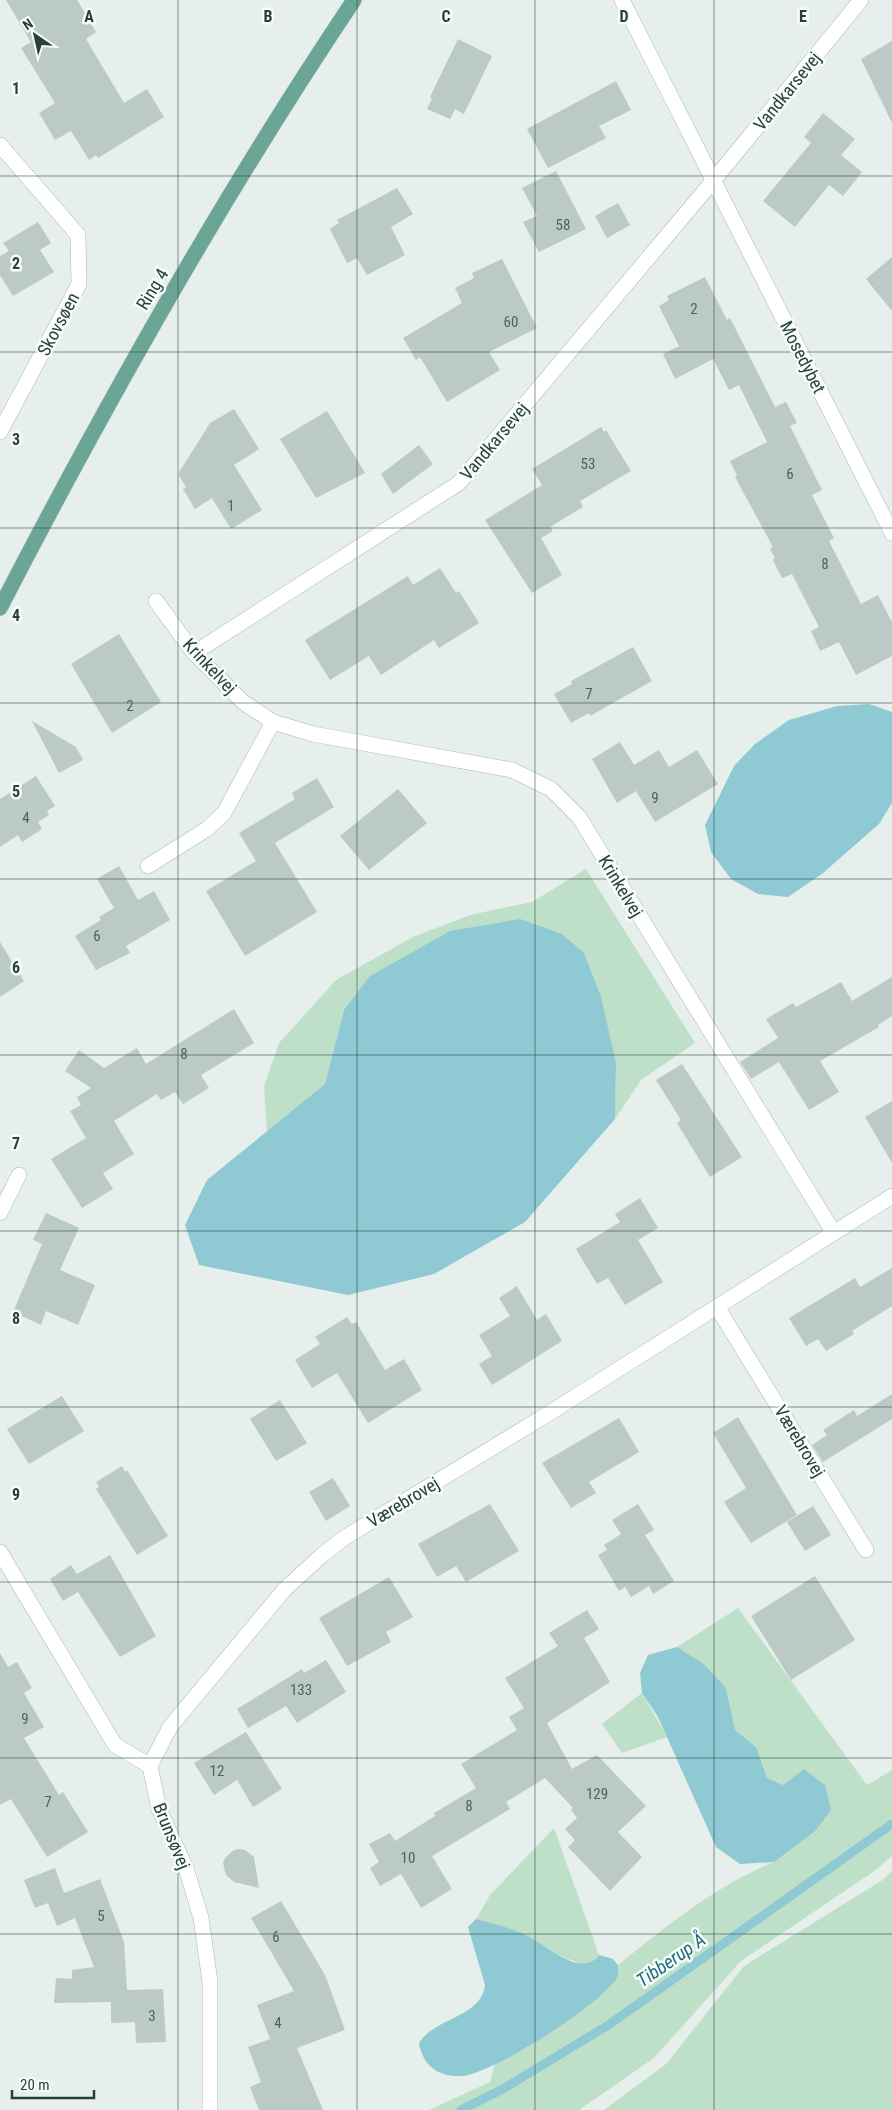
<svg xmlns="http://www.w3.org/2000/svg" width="892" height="2110" font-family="'Roboto Condensed',sans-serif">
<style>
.green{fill:#bfe0c8}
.water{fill:#8ec9d4}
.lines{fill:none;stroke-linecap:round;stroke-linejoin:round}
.stream{stroke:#8ec9d4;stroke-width:9}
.building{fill:#bbcac4}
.minor-casing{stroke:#a8b8b2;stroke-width:16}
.tertiary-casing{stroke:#a8b8b2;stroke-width:16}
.primary-casing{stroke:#c2cac8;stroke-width:16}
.minor{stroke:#fff;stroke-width:15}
.tertiary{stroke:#fff;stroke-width:15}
.primary{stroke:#6aa596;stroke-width:15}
.grid{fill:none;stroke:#24423a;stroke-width:1;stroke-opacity:0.55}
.labels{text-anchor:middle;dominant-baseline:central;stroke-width:5;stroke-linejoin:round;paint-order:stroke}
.number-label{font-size:15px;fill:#4a645c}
.street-label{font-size:18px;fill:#24423a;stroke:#f7fbf9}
.water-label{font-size:19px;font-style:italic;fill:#1c6f80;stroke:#f7fbf9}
.grid-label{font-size:16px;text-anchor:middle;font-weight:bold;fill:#24423a;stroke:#f7fbf9;stroke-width:5;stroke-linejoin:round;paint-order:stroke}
</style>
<rect width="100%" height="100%" fill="#e6efeb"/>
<!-- green -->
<g class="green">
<path d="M586,869L695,1043L641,1080L615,1119L616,1063L344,1010L325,1084L267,1132L264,1086L279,1043L336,980L413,937L470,915L532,902Z"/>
<path d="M738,1608L867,1785L892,1770V1856L873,1872L741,1961L654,2058L579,2110H429L490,2082L495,2064L528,2047L576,2014L603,1993L620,1970L618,1965C667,1926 715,1886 774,1862L783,1785L767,1778L756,1747L735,1730L726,1688L704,1664L677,1647Z"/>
<path d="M642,1693L667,1737L622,1753L602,1724Z"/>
<path d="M554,1828L599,1955L595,1960L585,1965L557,1955L526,1935L476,1919L490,1895Z"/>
<path d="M892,1871V2110H604L666,2064L744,1966L881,1881Z"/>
</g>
<!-- water -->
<g class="water">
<path d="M869,704L892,712V803L879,824L823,873L788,897L758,894L731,879L711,852L705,825L734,766L755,744L789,720L837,706Z"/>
<path d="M520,919L562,934L584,953L601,997L616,1063L615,1119L525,1222L434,1274L348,1295L199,1265L185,1225L207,1180L325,1084L344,1010L370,976L450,931Z"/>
<path d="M677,1647L704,1664L726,1688L735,1730L756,1747L767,1778L783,1785L804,1769L825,1785L831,1810L815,1831L774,1862L740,1864L716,1847L658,1717L642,1693L640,1673L648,1655Z"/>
<path d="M476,1919C492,1923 509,1928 524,1934C544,1943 581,1980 599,1955L613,1959L618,1965C619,1970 619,1975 616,1979C600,2005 491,2075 462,2076C438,2077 423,2066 419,2043C434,2018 482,2017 485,1985L468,1927Z"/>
</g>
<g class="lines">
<!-- stream -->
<path class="stream" d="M461,2110L503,2089L610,2024L892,1824"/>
</g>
<!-- building -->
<g class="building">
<path d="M6,0H77L96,32L86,39L124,103L147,89L164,117L98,158L96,155L89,160L71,131L55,140L39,113L55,103L21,48L31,42Z"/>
<path d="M458,39L492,56L464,114L455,109L450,119L427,109L432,99L430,97Z"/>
<path d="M892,41V123L861,59Z"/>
<path d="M616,81L631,110L599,126L606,138L548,168L527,129Z"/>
<path d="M823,113L855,139L841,155L862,172L843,196L829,185L795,227L763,201L811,143L804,137Z"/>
<path d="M556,171L586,229L539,252L523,222L537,216L522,188Z"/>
<path d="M397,188L413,214L391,227L405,255L367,275L357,258L347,263L330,229L339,223L337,220Z"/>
<path d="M618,203L630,225L607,238L595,216Z"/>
<path d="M38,222L51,243L40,250L54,272L13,296L0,275V256L9,251L3,243Z"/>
<path d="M892,257V311L866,279Z"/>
<path d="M502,259L537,328L489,352L500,370L447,402L420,357L416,360L403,338L462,303L455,288L474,278L472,273Z"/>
<path d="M705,277L727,320L730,318L775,407L786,402L797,423L790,426L822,490L812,495L834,538L829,541L861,604L878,595L892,622V656L856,675L839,642L820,651L811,631L819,627L792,574L782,578L773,560L775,558L770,549L773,547L735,477L737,475L730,461L767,442L739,385L729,390L713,359L675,379L663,354L679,346L659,306L669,300L667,296Z"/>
<path d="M234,409L259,449L234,465L262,510L231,529L212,498L195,509L183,489L186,487L178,474L210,423Z"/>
<path d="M327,411L365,473L316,498L280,439Z"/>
<path d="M601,427L604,432L606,430L631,471L580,501L583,507L550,527L553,531L541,538L562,575L532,593L485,520L542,485L532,469Z"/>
<path d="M419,445L433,464L393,494L381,474Z"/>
<path d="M440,568L456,593L459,591L479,623L439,648L434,640L381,675L369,656L330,680L305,640L408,576L413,585Z"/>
<path d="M119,634L161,702L112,733L71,664Z"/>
<path d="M633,647L652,681L590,716L589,713L571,723L554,694L572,684L571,681Z"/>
<path d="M32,721L76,747L83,760L59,773Z"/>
<path d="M620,742L634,765L659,750L669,767L697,750L718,784L655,822L636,791L617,803L592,759Z"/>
<path d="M36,776L55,806L47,811L49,815L38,822L42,829L22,842L18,835L0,847V799Z"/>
<path d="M317,778L334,807L275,843L317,912L245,956L206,891L256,861L239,833L295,799L292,793Z"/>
<path d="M398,789L427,823L369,870L340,836Z"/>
<path d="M119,866L138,900L154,891L170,920L126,946L130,953L96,970L75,936L101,920L99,917L114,908L97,879Z"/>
<path d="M0,942L24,981L0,997Z"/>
<path d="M892,977V1016L878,1025L879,1027L820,1061L839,1092L809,1110L779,1062L751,1079L740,1062L778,1038L766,1019L793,1003L796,1007L841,982L852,1001Z"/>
<path d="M234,1009L254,1043L201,1075L209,1088L183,1104L175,1092L161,1100L157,1094L114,1121L134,1154L103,1173L113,1189L82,1208L51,1159L86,1138L70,1111L81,1105L77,1097L91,1088L65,1071L79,1050L104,1068L137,1048L146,1064Z"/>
<path d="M682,1064L742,1157L710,1177L677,1123L681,1120L656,1080Z"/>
<path d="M892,1101V1163L865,1117Z"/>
<path d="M640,1198L658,1228L638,1240L663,1282L625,1305L608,1278L597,1284L576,1249L620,1222L615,1214Z"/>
<path d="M46,1213L79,1228L60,1270L95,1285L78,1325L46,1311L41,1325L13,1312L42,1244L33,1240Z"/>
<path d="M892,1268V1306L852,1331L854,1334L826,1351L818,1339L806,1346L789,1318L855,1278L860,1287Z"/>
<path d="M517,1286L537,1320L546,1314L562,1341L492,1385L479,1364L492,1356L479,1335L510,1316L499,1298Z"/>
<path d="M347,1317L352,1324L356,1322L385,1370L404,1359L422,1390L368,1423L337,1373L312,1388L295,1360L320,1344L315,1337Z"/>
<path d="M892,1394V1419L823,1462L812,1445L827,1435L823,1430L854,1410L857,1416Z"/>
<path d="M62,1396L84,1431L29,1464L7,1429Z"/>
<path d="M280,1400L307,1443L276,1461L250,1419Z"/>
<path d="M738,1417L797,1515L751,1543L724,1502L746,1488L713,1433Z"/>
<path d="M619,1418L639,1452L589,1482L596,1493L571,1508L542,1463Z"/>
<path d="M122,1466L125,1472L127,1470L168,1536L137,1555L96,1489L99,1487L96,1482Z"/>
<path d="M333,1478L350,1506L326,1521L309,1492Z"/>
<path d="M490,1504L519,1551L466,1582L456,1566L437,1577L418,1544Z"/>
<path d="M638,1504L654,1530L645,1535L674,1581L653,1594L649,1586L631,1597L625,1587L619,1591L598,1555L607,1550L604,1545L621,1534L612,1520Z"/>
<path d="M813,1506L831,1535L805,1551L787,1522Z"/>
<path d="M110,1555L156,1636L120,1657L78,1592L63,1601L50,1579L71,1565L77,1574Z"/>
<path d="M815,1576L855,1640L791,1680L751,1616Z"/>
<path d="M389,1577L413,1617L386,1632L391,1642L347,1666L319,1618Z"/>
<path d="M587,1610L599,1629L584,1638L610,1682L547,1723L572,1769L597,1755L646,1806L618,1832L642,1857L610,1891L568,1847L575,1840L565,1829L577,1818L571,1810L573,1808L545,1778L506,1802L510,1809L432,1856L452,1889L421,1908L401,1874L380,1886L370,1868L379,1862L369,1844L390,1833L395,1841L435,1816L434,1813L476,1788L461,1764L517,1730L509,1717L524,1708L505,1678L558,1646L549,1633Z"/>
<path d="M0,1653L8,1667L17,1662L32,1688L24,1693L44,1727L24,1738L59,1795L63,1792L88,1832L47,1857L11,1799L0,1805Z"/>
<path d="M326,1660L346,1692L297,1723L286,1706L248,1728L237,1709L302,1669L304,1673Z"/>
<path d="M246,1732L282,1789L253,1807L237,1780L214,1795L194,1763Z"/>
<path d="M240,1849L245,1850L254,1857L259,1888L234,1882L226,1875L223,1863L225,1858L234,1850Z"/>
<path d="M55,1868L64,1893L100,1879L124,1942L127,1990L163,1989L166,2042L136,2043L135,2022L111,2023V2002L54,2003L56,1978L72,1979V1970L94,1967L75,1918L57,1926L48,1903L35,1908L24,1880Z"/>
<path d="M281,1901L325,1975L345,2030L297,2048L323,2110H259L250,2087L261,2082L248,2047L270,2039L257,2005L294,1991L251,1918Z"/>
</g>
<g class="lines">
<!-- minor casing -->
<g class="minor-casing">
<g id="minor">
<path d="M622,0L892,533"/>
<path d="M0,145L78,235L79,284L0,432"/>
<path d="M156,601L194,653L243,702L273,722L313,734L512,770L551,789L579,817L834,1233"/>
<path d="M194,653L459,483L713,181L861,0"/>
<path d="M148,866L207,829L224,813L273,722"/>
<path d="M0,1213L19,1175"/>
<path d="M717,1307L866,1550"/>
<path d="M0,1552L115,1745L150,1766"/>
</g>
</g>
<!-- tertiary casing -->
<g class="tertiary-casing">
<path id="tertiary" d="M210,2110V1982L201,1918L186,1868L159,1809L150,1766L170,1727L285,1589L321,1556L344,1538L551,1412L892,1196"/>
</g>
<!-- primary casing -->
<g class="primary-casing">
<path id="primary" d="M0,608C108,399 223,195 354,0"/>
</g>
<!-- minor -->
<use href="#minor" class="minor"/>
<!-- tertiary -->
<use href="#tertiary" class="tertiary"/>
<!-- primary -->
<use href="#primary" class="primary"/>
</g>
<!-- grid -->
<path class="grid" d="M178,0V2110M357,0V2110M535,0V2110M714,0V2110M0,176H892M0,352H892M0,528H892M0,703H892M0,879H892M0,1055H892M0,1231H892M0,1407H892M0,1582H892M0,1758H892M0,1934H892"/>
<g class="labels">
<!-- number labels -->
<g class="number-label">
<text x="563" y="225">58</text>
<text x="694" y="309">2</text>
<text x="511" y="322">60</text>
<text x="588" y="464">53</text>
<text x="790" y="474">6</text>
<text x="231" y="506">1</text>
<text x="825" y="564">8</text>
<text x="589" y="694">7</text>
<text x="130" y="706">2</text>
<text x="655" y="798">9</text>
<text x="26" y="818">4</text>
<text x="97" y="936">6</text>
<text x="184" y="1054">8</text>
<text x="301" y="1690">133</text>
<text x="25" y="1719">9</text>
<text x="217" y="1771">12</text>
<text x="597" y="1794">129</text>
<text x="48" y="1802">7</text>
<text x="469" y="1806">8</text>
<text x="408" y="1858">10</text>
<text x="101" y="1916">5</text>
<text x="276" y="1937">6</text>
<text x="152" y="2016">3</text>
<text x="278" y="2023">4</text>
</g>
<!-- street labels -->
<g class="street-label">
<text transform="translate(787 91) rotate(-51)">Vandkarsevej</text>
<text transform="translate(152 289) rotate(-59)">Ring 4</text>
<text transform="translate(58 324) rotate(-62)">Skovsøen</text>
<text transform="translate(803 357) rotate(63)">Mosedybet</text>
<text transform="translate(494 441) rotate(-50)">Vandkarsevej</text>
<text transform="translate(210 666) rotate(47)">Krinkelvej</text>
<text transform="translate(621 886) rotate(59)">Krinkelvej</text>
<text transform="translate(800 1441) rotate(59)">Værebrovej</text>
<text transform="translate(403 1502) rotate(-31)">Værebrovej</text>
<text transform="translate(172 1836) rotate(68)">Brunsøvej</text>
</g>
<!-- water labels -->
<g class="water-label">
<text transform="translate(671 1960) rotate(-35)">Tibberup Å</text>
</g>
</g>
<g class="grid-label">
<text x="89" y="22">A</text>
<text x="268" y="22">B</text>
<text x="446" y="22">C</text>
<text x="624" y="22">D</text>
<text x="803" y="22">E</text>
<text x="16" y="94">1</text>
<text x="16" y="269">2</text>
<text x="16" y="445">3</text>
<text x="16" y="621">4</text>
<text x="16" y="797">5</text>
<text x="16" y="973">6</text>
<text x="16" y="1149">7</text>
<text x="16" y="1324">8</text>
<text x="16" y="1500">9</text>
</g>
<!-- north arrow -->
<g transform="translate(35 35) rotate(326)" stroke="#f7fbf9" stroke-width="4" paint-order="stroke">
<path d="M0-4L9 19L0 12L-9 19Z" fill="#24423a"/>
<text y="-8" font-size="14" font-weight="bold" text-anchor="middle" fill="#24423a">N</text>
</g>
<!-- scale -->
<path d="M12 2090v8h82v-8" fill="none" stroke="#24423a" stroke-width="2.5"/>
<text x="20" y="2090" font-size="15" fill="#24423a" stroke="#f7fbf9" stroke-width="4" paint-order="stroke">20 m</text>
</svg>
